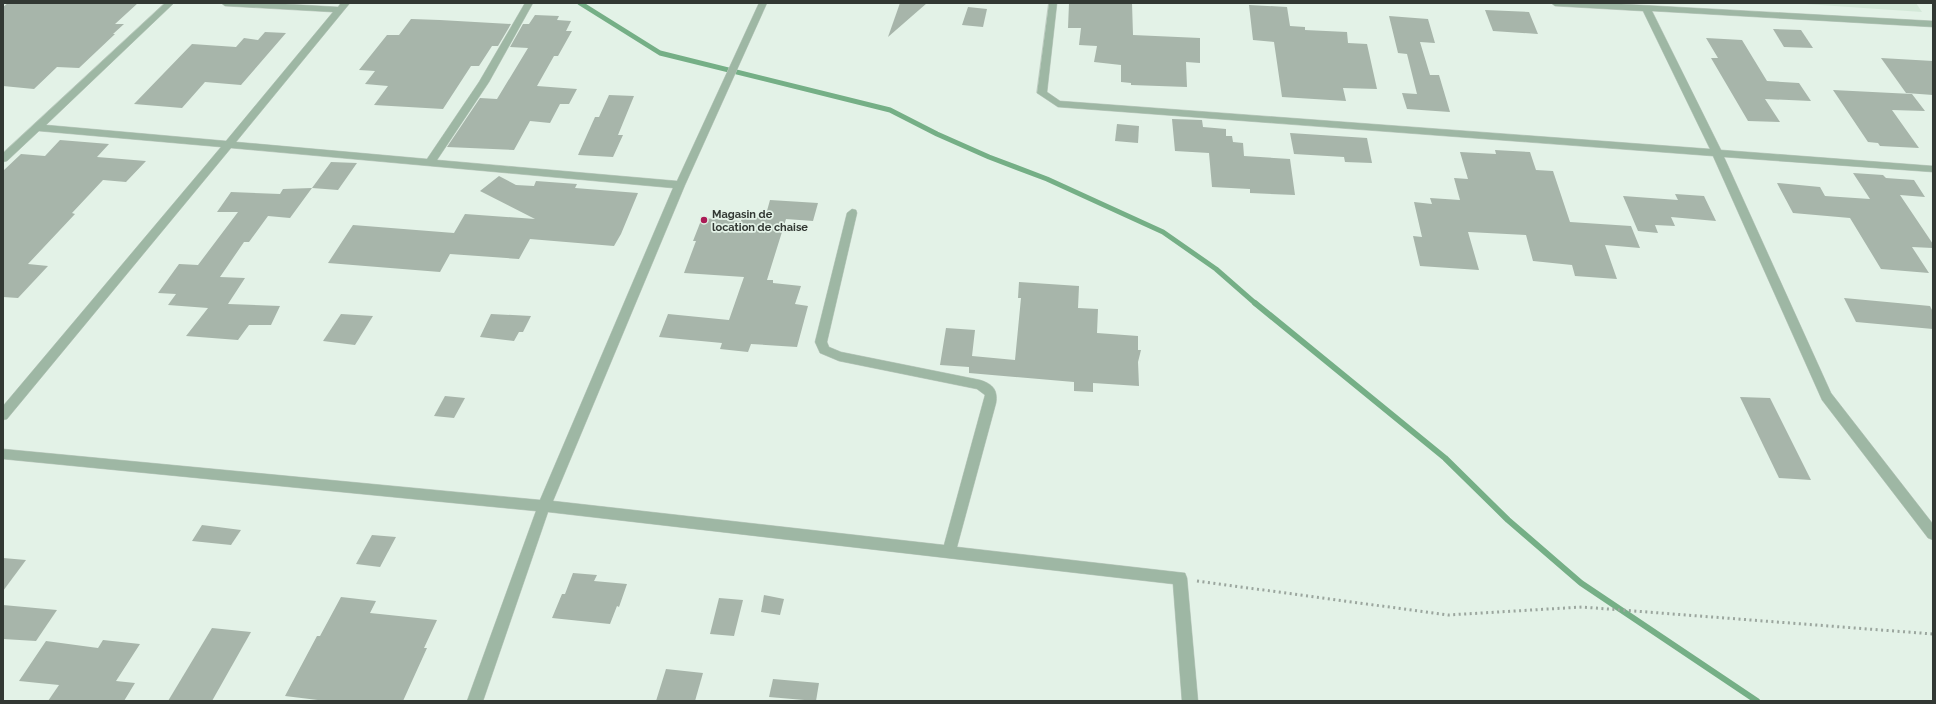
<svg xmlns="http://www.w3.org/2000/svg" width="1936" height="704" font-family="Raleway,sans-serif">
<style>
.built{fill:#d3e8d8}
.lines{fill:none;stroke-linecap:round;stroke-linejoin:round}
.stream-far1{stroke:#75af86;stroke-width:5}
.stream{stroke:#75af86;stroke-width:6}
.building{fill:#a7b5aa}
.minor-casing{stroke:#c0cdc3;stroke-width:1}
.path{stroke:#9ba69e;stroke-width:3;stroke-dasharray:2 3.5;stroke-linecap:butt}
.minor{fill:#9eb7a4;fill-rule:evenodd}
.poi-dot{fill:#ab1c56;stroke:#e3f2e7;stroke-width:1.5}
.labels{text-anchor:middle;dominant-baseline:central;stroke-width:3.5;stroke-linejoin:round;paint-order:stroke}
.poi-label{font-size:11px;font-weight:bold;fill:#323833;stroke:#e3f2e7;text-anchor:start}
</style>
<rect width="100%" height="100%" fill="#e3f2e7"/>
<!-- built -->
<path class="built" d="M1791,3H1916L1922,12Z"/>
<g class="lines">
<!-- stream-far1 -->
<path class="stream-far1" d="M580,3L660,53L890,110L937,134L989,157L1047,179L1163,232L1216,269L1256,304"/>
<!-- stream -->
<path class="stream" d="M1255,303L1445,458L1508,520L1581,583L1757,701"/>
</g>
<!-- building -->
<g class="building">
<path d="M8,3H138L115,24H124L113,34H115L79,68L57,67L34,89L3,86V7Z"/>
<path d="M900,3H927L888,37Z"/>
<path d="M1069,3H1132L1133,35L1200,38V63L1186,62L1187,87L1131,85V83L1121,82V65L1094,62L1097,46L1079,45L1081,28H1068Z"/>
<path d="M1249,5L1287,7L1290,26L1305,27V30L1347,32L1348,43L1367,44L1377,89L1343,88L1346,101L1282,97L1274,42L1253,40Z"/>
<path d="M968,7L987,9L983,27L962,25Z"/>
<path d="M1485,10L1529,12L1538,34L1493,31Z"/>
<path d="M535,15L559,16L557,20L571,21L566,31H572L558,56H554L537,86L577,89L569,104H560L550,123L530,121L514,150L447,147L480,98L497,99L528,48L510,47L523,24H529Z"/>
<path d="M1389,16L1428,19L1435,43L1420,42L1430,75H1439L1450,112L1407,109L1402,93L1417,94L1407,54L1398,53Z"/>
<path d="M411,19L440,20L511,24L498,46H492L479,66H471L443,109L374,105L388,86L365,84L375,71L359,70L387,35H399Z"/>
<path d="M1773,29L1801,30L1813,48L1784,47Z"/>
<path d="M265,32L286,33L241,85L205,82L182,108L134,104L192,44L236,47L244,38L258,40Z"/>
<path d="M1706,38L1742,40L1767,81L1799,83L1811,101L1765,99L1780,122L1748,121L1711,58H1718Z"/>
<path d="M1881,58L1933,61V95L1906,93Z"/>
<path d="M1833,90L1912,94L1925,111L1892,110L1919,148L1880,146L1878,143L1868,142Z"/>
<path d="M609,95L634,96L618,135H623L613,157L578,155L595,117H599Z"/>
<path d="M1172,119L1202,120L1203,127L1226,129V136H1232L1233,142L1243,143L1244,156L1290,159L1295,195L1250,193V189L1212,187L1209,153L1175,151Z"/>
<path d="M1117,124L1139,126L1138,143L1115,141Z"/>
<path d="M1290,133L1367,138L1372,163L1345,162L1344,157L1294,154Z"/>
<path d="M60,140L109,144L97,157L146,161L126,182L103,180L72,213L75,214L28,264L48,266L18,298L3,297V171L21,154L45,156Z"/>
<path d="M1495,150L1530,152L1536,170L1553,171L1570,222L1631,226L1640,248L1605,245L1617,279L1575,276L1572,265L1533,261L1526,235L1468,232L1479,270L1420,266L1413,236L1422,237L1414,202L1432,204L1430,198L1460,200L1454,178L1468,179L1460,152L1496,154Z"/>
<path d="M331,162L357,163L338,190L312,188L290,218L268,216L249,242H244L220,277L245,278L228,304L280,306L271,325H249L238,340L186,336L208,308L168,305L176,294L158,293L179,264L198,265L238,212H217L231,192L280,194L283,189L312,188Z"/>
<path d="M1853,173L1883,175L1886,178L1914,180L1925,197L1900,195L1933,244V248L1912,247L1929,273L1881,269L1850,218L1793,213L1777,183L1820,187L1825,196L1870,199Z"/>
<path d="M499,176L516,185L534,186L536,181L577,184L575,188L638,193L621,234L614,246L530,239L519,259L450,254L440,272L328,263L353,225L454,233L465,214L535,219L480,191Z"/>
<path d="M1675,194L1704,196L1716,221L1671,217L1675,226L1655,225L1658,233L1638,231L1623,196L1678,200Z"/>
<path d="M770,200L818,203L813,221L786,219L767,280H773V283L801,286L795,304L808,306L797,347L751,344L748,352L720,349L722,343L659,337L668,314L729,320L744,277L684,273L696,241H693L702,218L741,221L742,216L765,218Z"/>
<path d="M1019,282L1079,286L1078,308L1098,309L1097,333L1138,336V350H1141L1138,362L1139,386L1093,383V392L1074,391V382L969,373V367L940,365L946,328L975,330L972,356L1015,360L1021,298H1018Z"/>
<path d="M1844,298L1930,306L1933,312V329L1856,322Z"/>
<path d="M341,314L373,316L355,345L323,341Z"/>
<path d="M491,314L531,316L523,332H519L514,341L480,337Z"/>
<path d="M445,396L465,398L454,418L434,416Z"/>
<path d="M1740,397L1770,398L1811,480L1779,478Z"/>
<path d="M202,525L241,530L231,545L192,541Z"/>
<path d="M372,535L396,537L380,567L356,564Z"/>
<path d="M3,558L26,560L3,591Z"/>
<path d="M573,573L597,575L594,581L627,584L619,607L617,606L610,624L552,618L562,594H565Z"/>
<path d="M764,595L784,599L780,615L761,612Z"/>
<path d="M341,597L376,601L370,613L437,620L424,648H427L403,701H326L285,696L317,636H320Z"/>
<path d="M719,598L743,600L734,636L710,634Z"/>
<path d="M3,605L57,610L36,641L3,639Z"/>
<path d="M212,628L251,632L212,701H168Z"/>
<path d="M103,640L140,644L116,681L135,683L124,701H48L59,685L19,681L46,641L98,648Z"/>
<path d="M666,669L703,673L695,701H656Z"/>
<path d="M773,679L819,683L816,701L769,697Z"/>
</g>
<g class="lines">
<!-- minor casing -->
<g class="minor-casing">
<g id="minor">
<path d="M165,3H174L46,125L226,141L333,12L225,6L221,3H268L338,7L341,3H350L236,142L427,159L479,82L525,3H533L489,82L437,160L677,181L759,3H767L685,185L553,501L944,545L985,395L977,389L839,361L820,353L815,342L847,213L852,209L856,210L857,213L827,342L829,347L841,352L980,380C993,384 998,390 996,403L957,547L1185,573L1187,578L1198,701H1182L1173,584L548,512L483,701H467L536,511L3,459V449L540,500L673,188L231,148L7,419L3,420V406L221,147L39,131L7,161L3,162V153Z"/>
<path d="M1049,3H1057L1047,92L1060,101L1710,149L1643,11L1555,6L1551,3H1603L1933,21V27L1652,11L1721,150L1933,166V172L1724,157L1831,393L1933,524V540L1928,538L1822,400L1713,156L1058,107L1037,93Z"/>
</g>
</g>
<!-- path -->
<path class="path" d="M1197,581L1448,615L1582,607L1933,634"/>
<!-- minor -->
<use href="#minor" class="minor"/>
</g>
<!-- markers -->
<circle class="poi-dot" cx="704" cy="220" r="4"/>
<g class="labels">
<!-- poi labels -->
<g class="poi-label">
<text x="712" y="214">Magasin de<tspan x="712" dy="13">location de chaise</tspan></text>
</g>
</g>
<!-- border -->
<rect width="1936" height="704" fill="none" stroke="#323833" stroke-width="8"/>
</svg>
